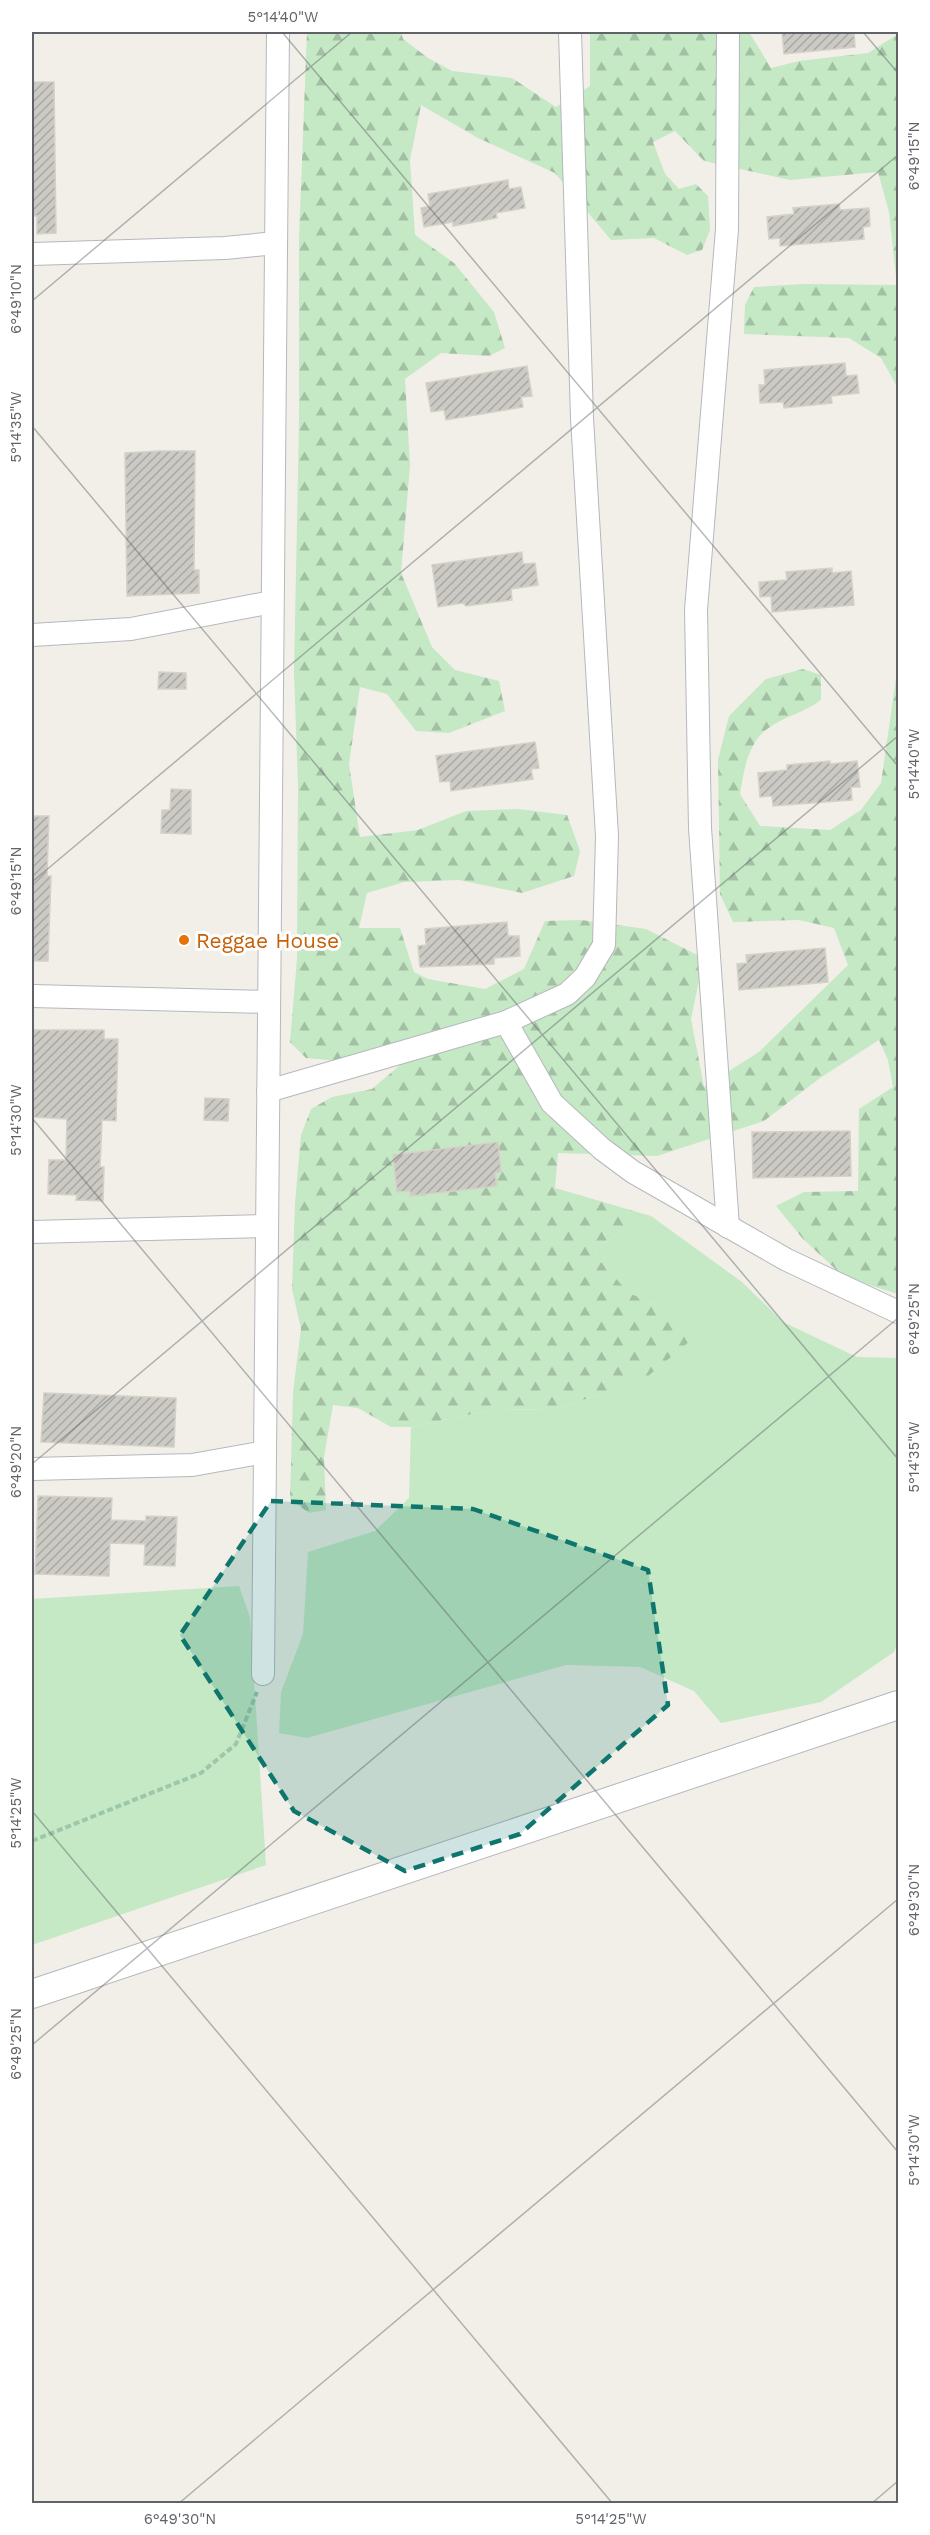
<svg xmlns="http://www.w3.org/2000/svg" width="930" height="2535" font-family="'Work Sans',sans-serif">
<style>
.grass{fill:#c5e8c5}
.forest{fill:url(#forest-firs)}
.building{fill:url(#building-hatch);stroke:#d6d1c6;stroke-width:1.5}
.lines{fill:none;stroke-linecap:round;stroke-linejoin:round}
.minor-casing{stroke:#b5b8bc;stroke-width:24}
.tertiary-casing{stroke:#b5b8bc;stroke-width:30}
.path{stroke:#9cc7a9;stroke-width:4;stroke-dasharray:6 3;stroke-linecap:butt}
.minor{stroke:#fff;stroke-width:22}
.tertiary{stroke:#fff;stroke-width:28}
.marked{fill:#0f766e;fill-opacity:0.2;stroke:#0f766e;stroke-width:4.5;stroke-dasharray:12 8;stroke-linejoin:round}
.ticks{fill:none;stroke:#5f6368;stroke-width:1.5;stroke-opacity:0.45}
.food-dot{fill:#e8710a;stroke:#fff;stroke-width:2}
.labels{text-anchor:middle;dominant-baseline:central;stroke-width:6;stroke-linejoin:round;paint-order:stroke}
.food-label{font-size:21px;fill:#c56008;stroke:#fff;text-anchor:start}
.neatline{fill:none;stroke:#5f6368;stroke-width:2}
.ticks-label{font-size:15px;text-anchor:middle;fill:#5f6368}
</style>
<defs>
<pattern id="forest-firs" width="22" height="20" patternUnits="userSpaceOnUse" patternTransform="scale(1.5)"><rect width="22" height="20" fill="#c5e8c5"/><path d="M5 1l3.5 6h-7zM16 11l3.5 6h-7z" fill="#a3c0a4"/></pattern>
<pattern id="building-hatch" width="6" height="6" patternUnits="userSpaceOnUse" patternTransform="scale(1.5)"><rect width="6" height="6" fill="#cccac5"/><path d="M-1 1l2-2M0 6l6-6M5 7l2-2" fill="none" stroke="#a9a8a4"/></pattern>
</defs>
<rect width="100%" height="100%" fill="#f1efe8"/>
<!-- grass -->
<g class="grass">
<path d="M651,1216L742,1282L783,1322L857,1357L898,1358V1643L894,1652L821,1702L721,1723L694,1691L640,1667L566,1665L307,1738L279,1733L281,1692L303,1634L308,1552L375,1531L409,1498L411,1427L491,1410L558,1409L647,1377L668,1310L629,1293L594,1254L603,1243Z"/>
<path d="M239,1586L250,1617L266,1865L32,1945V1599Z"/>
</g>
<!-- forest -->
<path class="forest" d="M307,32H401L403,39L428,58L452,71L512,78L556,107L590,86V32H749L771,68L799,61L868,53L898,34V388L881,358L849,338L744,334L745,305L754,287L804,284L897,285L889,212L878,172L790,180L704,161L675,131L653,142L665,174L679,189L696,184L708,196L710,230L702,250L687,255L654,238L611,240L555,173L478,138L421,105L410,160L415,235L454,263L494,312L505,348L489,356L441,353L405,379L410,465L401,573L432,647L455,670L499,681L505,711L449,733L416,731L387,694L360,687L349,764L360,837L418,830L466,811L518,809L567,815L580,851L574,876L522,893L459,880L404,882L367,893L359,928H400L414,972L428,979L485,989L524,969L545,921L581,920L646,929L701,957V971L691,1019L704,1087L759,1052L848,965L834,928L799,920L733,922L720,894L718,760L729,716L766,679L803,669L821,675V700C805,712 786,716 770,727C748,741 744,770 740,794L760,826L830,830L861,810L881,783L898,664V1294L844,1277L803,1239L776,1206L804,1192L858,1191L859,1109L893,1087L888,1060L879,1040L820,1078L764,1121L657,1156L558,1153L555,1188L651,1216L603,1243L594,1254L629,1293L668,1310L690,1341L647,1377L558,1409L491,1410L411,1427H391L358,1408L333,1405L324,1457L326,1510L309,1513L290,1499L293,1392L301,1329L292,1289L295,1203L301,1135L311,1109L332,1097L372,1089L399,1066L386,1047L339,1061L306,1058L290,1042L297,959L298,785L294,673L299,423V238Z"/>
<!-- building -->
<g class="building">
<path d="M782,32H854L855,47L784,54Z"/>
<path d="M32,82H54L56,233L37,234V216H32Z"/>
<path d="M508,180L509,189L521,187L525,208L496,213L497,218L453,226V222L424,227L421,208L430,206L428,194Z"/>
<path d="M839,204L840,210L869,208L870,226L863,227L864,239L780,246V238L769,239L767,217L794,214L793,208Z"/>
<path d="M845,363L846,376L857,375L859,393L831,396L832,403L784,408L783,402L760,403L759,385H765L764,370Z"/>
<path d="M527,366L532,396L521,397L523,407L446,420L444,410L431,412L426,383Z"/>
<path d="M159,451H195L194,570H199V593L127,596L125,453Z"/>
<path d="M522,552L523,564L535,563L538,585L511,589L512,600L466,606L463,603L438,607L432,565Z"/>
<path d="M832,568V573L851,571L854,605L772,612L771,596L760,597L759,582L787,580L786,572Z"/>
<path d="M159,672L186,673V689H158Z"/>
<path d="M535,742L539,768L531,769L533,779L451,791L450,781L440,782L436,756Z"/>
<path d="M830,761V764L857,761L860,787H851L852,800L773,806L772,796L760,797L758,773L787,770V765Z"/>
<path d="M171,789L191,790V834L161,833L162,810H170Z"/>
<path d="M32,816H49L47,876H51L48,961H32Z"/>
<path d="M507,922L508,936H519L520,956L494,958V964L420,967L418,946L426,945L425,929Z"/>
<path d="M825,948L828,982L739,990L737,964L747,963L746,955Z"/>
<path d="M32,1030H104V1039H118L116,1121L102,1120L100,1167H104L103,1201L76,1200L77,1195L48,1194L49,1160H66L67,1119L32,1117Z"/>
<path d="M205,1098L229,1099L228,1121L204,1120Z"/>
<path d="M850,1131L851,1176L753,1178L752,1132Z"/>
<path d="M498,1142L501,1172L495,1173L497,1186L410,1196V1191L397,1192L393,1155Z"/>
<path d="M44,1393L176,1398L174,1447L41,1442Z"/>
<path d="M38,1496L112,1498L111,1520L146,1521V1516L177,1517L175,1566L144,1565L145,1544L110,1543L109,1576L35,1574Z"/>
</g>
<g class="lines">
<!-- minor casing -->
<g class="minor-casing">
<g id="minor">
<path d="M728,32L727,229L696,610L700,828L728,1227"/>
<path d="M32,254L225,248L276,243"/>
<path d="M32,635L131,629L272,602"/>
<path d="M32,996L269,1002"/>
<path d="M506,1022L552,1103L602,1149L633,1172L787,1260L898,1312"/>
<path d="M268,1091L506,1022L567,994L585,977L604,945L607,836L582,418L570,32"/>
<path d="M32,1232L267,1226"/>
<path d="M32,1469L192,1465L265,1452"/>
<path d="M263,1674L278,32"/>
</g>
</g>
<!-- tertiary casing -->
<g class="tertiary-casing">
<path id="tertiary" d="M32,1994L898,1705"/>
</g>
<!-- path -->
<path class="path" d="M32,1841L201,1773L236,1744L257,1692"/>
<!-- minor -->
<use href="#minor" class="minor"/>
<!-- tertiary -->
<use href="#tertiary" class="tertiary"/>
</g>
<!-- marked area -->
<path class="marked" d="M271,1501L473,1509L648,1570L668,1705L520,1834L405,1871L294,1811L180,1635Z"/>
<!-- ticks -->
<path class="ticks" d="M282,32L898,766M863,32L898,73M32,301L352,32M32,426L898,1459M32,882L898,155M32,1118L898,2152M32,1464L898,736M32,1811L613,2504M32,2045L898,1318M178,2504L898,1899M871,2504L898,2481"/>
<!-- markers -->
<circle class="food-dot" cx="184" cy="940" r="6"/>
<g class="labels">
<!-- food labels -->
<g class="food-label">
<text x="196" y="940">Reggae House</text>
</g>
</g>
<!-- border -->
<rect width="930" height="2535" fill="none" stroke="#ffffff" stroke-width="66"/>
<rect x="33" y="33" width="864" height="2469" class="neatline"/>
<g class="ticks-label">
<text x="283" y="22">5°14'40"W</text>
<text transform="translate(914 156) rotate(-90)" y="5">6°49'15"N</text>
<text transform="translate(16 299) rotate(-90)" y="5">6°49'10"N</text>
<text transform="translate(16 427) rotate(-90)" y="5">5°14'35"W</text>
<text transform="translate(914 764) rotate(-90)" y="5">5°14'40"W</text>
<text transform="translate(16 881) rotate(-90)" y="5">6°49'15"N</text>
<text transform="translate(16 1120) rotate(-90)" y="5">5°14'30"W</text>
<text transform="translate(914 1319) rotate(-90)" y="5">6°49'25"N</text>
<text transform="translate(914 1457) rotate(-90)" y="5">5°14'35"W</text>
<text transform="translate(16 1462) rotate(-90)" y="5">6°49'20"N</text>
<text transform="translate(16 1813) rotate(-90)" y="5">5°14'25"W</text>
<text transform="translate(914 1900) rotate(-90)" y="5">6°49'30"N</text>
<text transform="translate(16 2044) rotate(-90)" y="5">6°49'25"N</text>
<text transform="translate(914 2150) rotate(-90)" y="5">5°14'30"W</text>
<text x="180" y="2524">6°49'30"N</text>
<text x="611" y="2524">5°14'25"W</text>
</g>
</svg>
